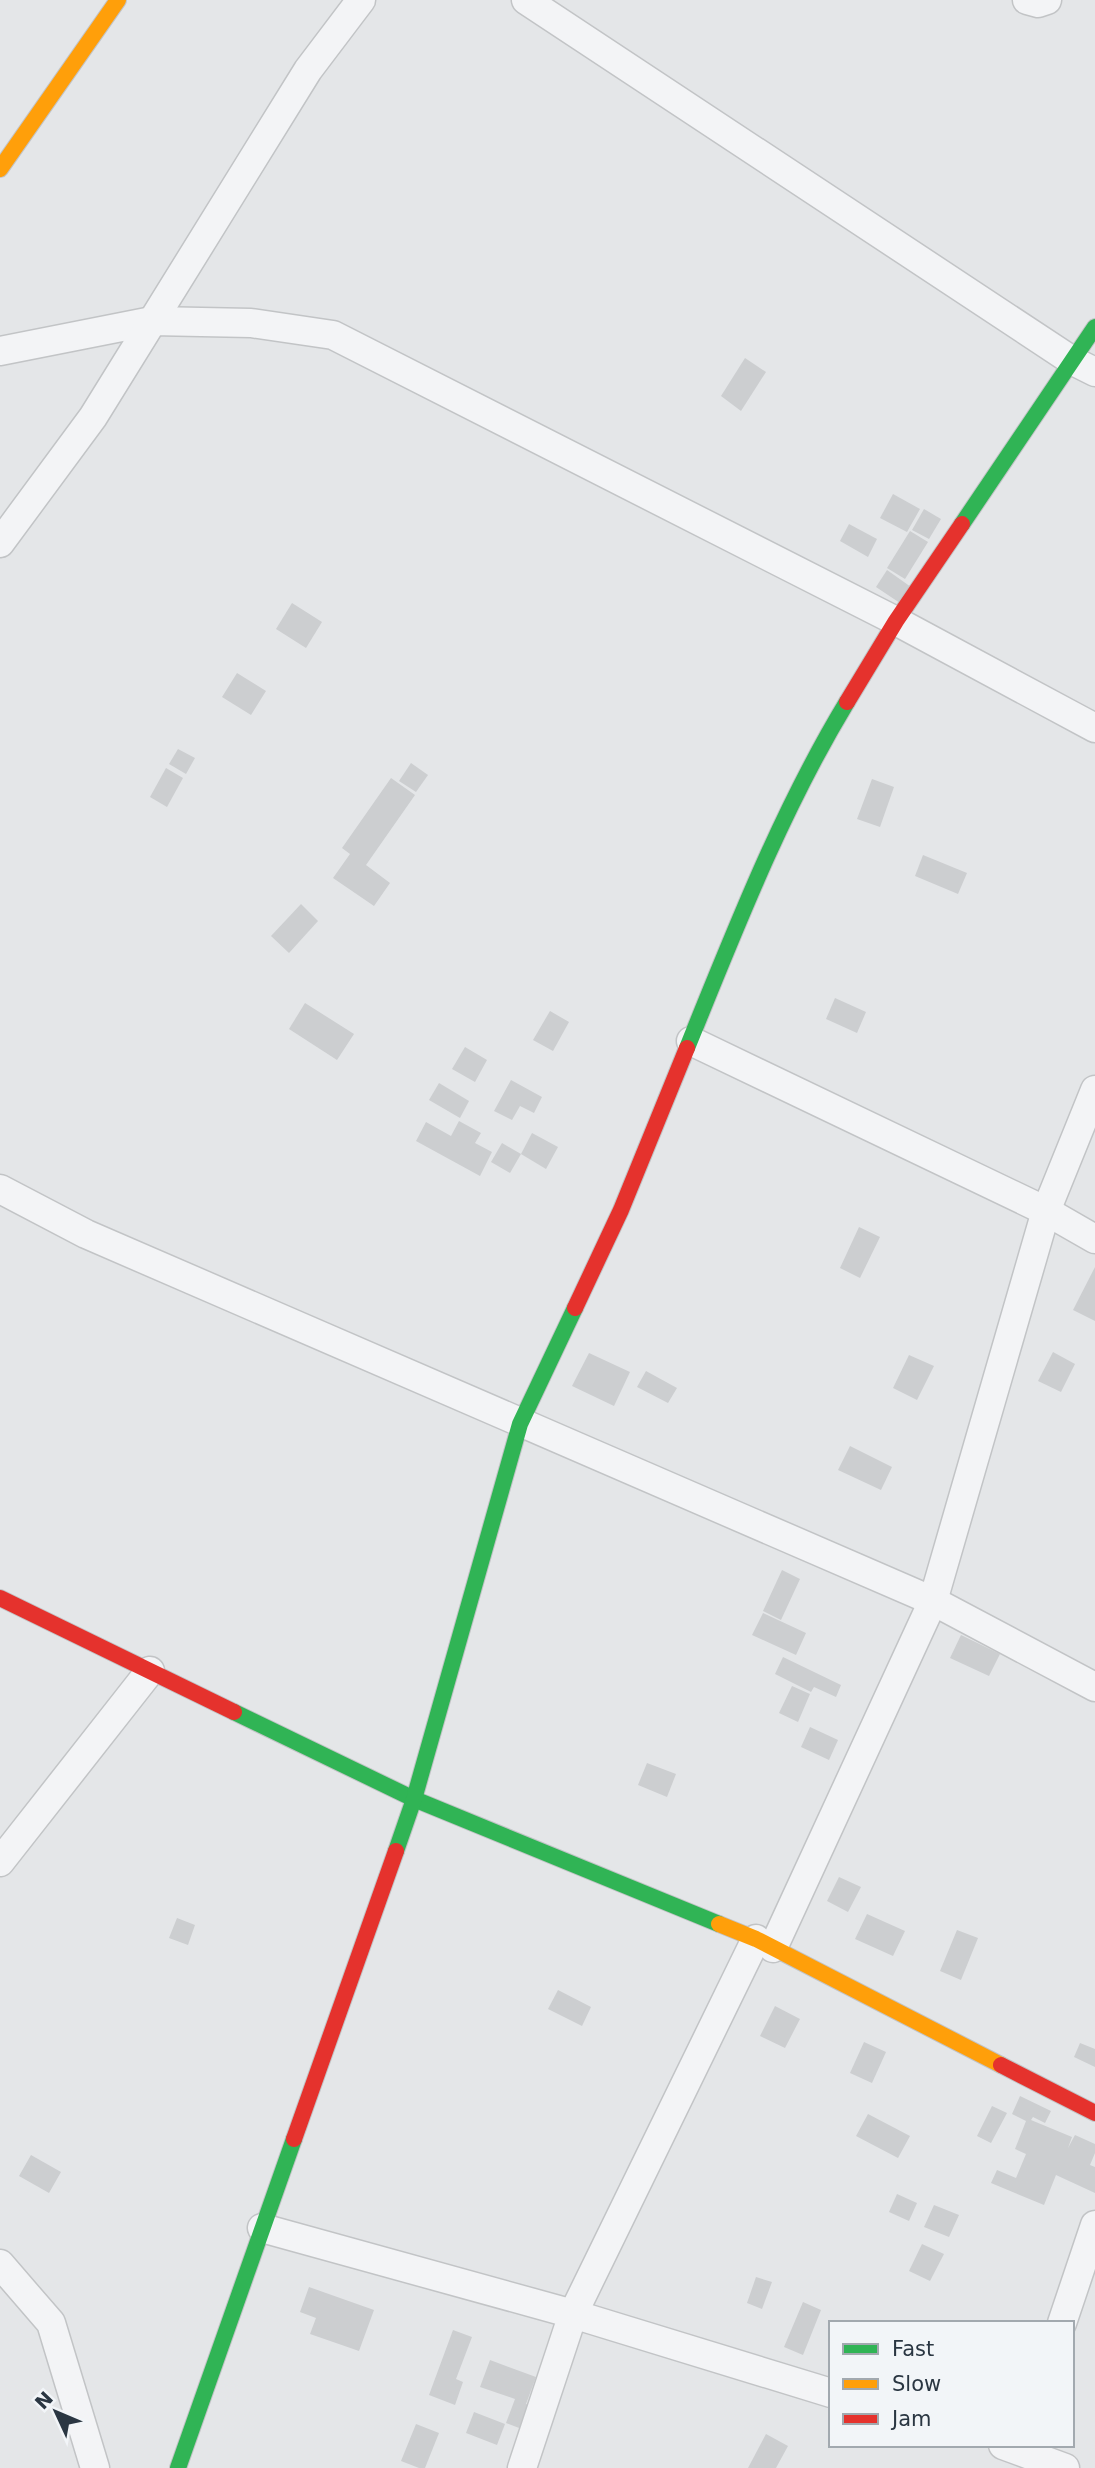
<svg xmlns="http://www.w3.org/2000/svg" width="1095" height="2468" font-family="'DejaVu Sans',sans-serif">
<style>
.building{fill:#ccced0}
.lines{fill:none;stroke-linecap:round;stroke-linejoin:round}
.street-casing{stroke:#c2c4c6;stroke-width:31}
.fast-casing{stroke:#c2c4c6;stroke-width:18}
.slow-casing{stroke:#c2c4c6;stroke-width:18}
.jam-casing{stroke:#c2c4c6;stroke-width:18}
.street{stroke:#f3f4f6;stroke-width:28}
.fast{stroke:#30b455;stroke-width:16}
.slow{stroke:#ff9f0a;stroke-width:16}
.jam{stroke:#e5322d;stroke-width:16}
</style>
<rect width="100%" height="100%" fill="#e4e6e8"/>
<!-- building -->
<g class="building">
<path d="M745,358L766,372L741,411L721,396Z"/>
<path d="M893,494L920,509L907,532L880,518Z"/>
<path d="M924,509L941,519L929,539L912,530Z"/>
<path d="M849,524L877,539L868,557L840,541Z"/>
<path d="M910,531L928,542L905,579L887,568Z"/>
<path d="M887,570L911,587L900,603L876,587Z"/>
<path d="M292,603L322,622L306,648L276,629Z"/>
<path d="M237,673L266,691L251,715L222,697Z"/>
<path d="M178,749L195,758L186,774L169,764Z"/>
<path d="M411,763L428,775L416,792L399,781Z"/>
<path d="M166,768L183,778L167,807L150,797Z"/>
<path d="M391,778L415,795L366,865L390,883L374,906L333,878L350,854L342,848Z"/>
<path d="M872,779L894,787L880,827L857,819Z"/>
<path d="M923,855L967,873L958,894L915,876Z"/>
<path d="M301,904L318,921L289,953L271,936Z"/>
<path d="M835,998L866,1012L857,1033L826,1019Z"/>
<path d="M305,1003L354,1034L337,1060L289,1029Z"/>
<path d="M550,1011L569,1022L553,1051L533,1040Z"/>
<path d="M465,1047L487,1060L475,1082L452,1069Z"/>
<path d="M511,1080L542,1097L534,1113L520,1106L512,1120L494,1111Z"/>
<path d="M439,1083L469,1101L460,1118L429,1100Z"/>
<path d="M459,1121L481,1133L475,1143L492,1152L480,1176L416,1141L426,1122L451,1136Z"/>
<path d="M532,1133L558,1147L546,1169L521,1154Z"/>
<path d="M502,1143L521,1154L510,1173L491,1162Z"/>
<path d="M859,1227L880,1237L860,1278L840,1268Z"/>
<path d="M1095,1267V1321L1073,1310Z"/>
<path d="M1053,1352L1075,1364L1061,1392L1038,1381Z"/>
<path d="M589,1353L630,1372L614,1406L572,1386Z"/>
<path d="M909,1355L934,1366L917,1400L893,1388Z"/>
<path d="M646,1371L677,1388L668,1403L637,1387Z"/>
<path d="M850,1446L892,1467L881,1490L838,1470Z"/>
<path d="M782,1570L800,1579L781,1620L763,1611Z"/>
<path d="M763,1613L806,1633L796,1655L752,1635Z"/>
<path d="M961,1635L1000,1654L989,1676L950,1658Z"/>
<path d="M783,1657L841,1685L836,1697L814,1687L811,1692L775,1674Z"/>
<path d="M792,1686L810,1694L798,1722L779,1713Z"/>
<path d="M810,1727L838,1740L829,1760L801,1747Z"/>
<path d="M647,1763L676,1774L667,1797L638,1785Z"/>
<path d="M839,1877L861,1887L848,1912L827,1901Z"/>
<path d="M867,1914L905,1931L893,1956L855,1939Z"/>
<path d="M177,1918L195,1925L188,1945L169,1938Z"/>
<path d="M957,1930L978,1938L961,1980L940,1971Z"/>
<path d="M558,1990L591,2007L582,2026L548,2009Z"/>
<path d="M775,2006L800,2019L785,2048L760,2036Z"/>
<path d="M864,2042L886,2052L872,2083L850,2073Z"/>
<path d="M1080,2043L1095,2049V2067L1074,2057Z"/>
<path d="M1020,2096L1051,2111L1045,2123L1033,2117L1031,2120L1072,2137L1068,2148L1075,2135L1095,2144V2153L1090,2165L1095,2167V2193L1056,2175L1044,2205L991,2183L997,2170L1016,2178L1026,2154L1015,2149L1026,2121L1012,2114Z"/>
<path d="M992,2106L1007,2113L991,2143L977,2136Z"/>
<path d="M868,2114L910,2136L898,2158L856,2136Z"/>
<path d="M31,2155L61,2172L49,2193L19,2176Z"/>
<path d="M897,2194L917,2203L909,2221L889,2212Z"/>
<path d="M934,2205L959,2215L949,2237L924,2227Z"/>
<path d="M922,2244L944,2254L930,2281L909,2271Z"/>
<path d="M756,2277L772,2282L762,2309L747,2303Z"/>
<path d="M309,2287L374,2310L359,2351L310,2334L316,2318L300,2312Z"/>
<path d="M803,2302L821,2310L803,2355L784,2347Z"/>
<path d="M453,2330L472,2337L456,2379L463,2382L455,2405L429,2395Z"/>
<path d="M490,2360L536,2377L526,2404L536,2408L527,2431L506,2423L515,2399L480,2387Z"/>
<path d="M474,2412L505,2424L497,2445L466,2433Z"/>
<path d="M416,2424L439,2433L425,2468H419L401,2461Z"/>
<path d="M766,2434L788,2446L776,2468H748Z"/>
</g>
<g class="lines">
<!-- street casing -->
<g class="street-casing">
<g id="street">
<path d="M526,0L1071,360L1095,372"/>
<path d="M1027,0L1038,3L1047,0"/>
<path d="M0,351L152,321L251,323L333,335L896,621L1095,728"/>
<path d="M0,543L93,417L308,70L361,0"/>
<path d="M691,1041L1046,1211L1095,1239"/>
<path d="M0,1189L86,1234L933,1601L1095,1687"/>
<path d="M0,1862L150,1671"/>
<path d="M773,1948L933,1601L1046,1211L1095,1090"/>
<path d="M262,2228L573,2314L831,2393"/>
<path d="M0,2264L51,2323L95,2468"/>
<path d="M1062,2323L1095,2225"/>
<path d="M1003,2445L1065,2468"/>
<path d="M522,2468L573,2314L756,1939"/>
</g>
</g>
<!-- fast casing -->
<g class="fast-casing">
<g id="fast">
<path d="M962,524L1095,327"/>
<path d="M687,1048C735,930 781,811 847,702"/>
<path d="M234,1712L414,1799L719,1924"/>
<path d="M396,1851L414,1799L520,1424L575,1308"/>
<path d="M178,2468L294,2139"/>
</g>
</g>
<!-- slow casing -->
<g class="slow-casing">
<g id="slow">
<path d="M0,169L118,0"/>
<path d="M719,1924L756,1939L1001,2065"/>
</g>
</g>
<!-- jam casing -->
<g class="jam-casing">
<g id="jam">
<path d="M847,702L896,621L962,524"/>
<path d="M575,1308L621,1210L687,1048"/>
<path d="M0,1598L234,1712"/>
<path d="M1001,2065L1095,2113"/>
<path d="M294,2139L396,1851"/>
</g>
</g>
<!-- street -->
<use href="#street" class="street"/>
<!-- fast -->
<use href="#fast" class="fast"/>
<!-- slow -->
<use href="#slow" class="slow"/>
<!-- jam -->
<use href="#jam" class="jam"/>
</g>
<!-- legend -->
<rect x="829" y="2321" width="245" height="126" fill="#f2f5f8" stroke="#a2a9af" stroke-width="2"/>
<rect x="843" y="2344" width="35" height="10" fill="#30b455" stroke="#a2a9af" stroke-width="2"/>
<text x="892" y="2356" font-size="21" fill="#2a3642">Fast</text>
<rect x="843" y="2379" width="35" height="10" fill="#ff9f0a" stroke="#a2a9af" stroke-width="2"/>
<text x="892" y="2391" font-size="21" fill="#2a3642">Slow</text>
<rect x="843" y="2414" width="35" height="10" fill="#e5322d" stroke="#a2a9af" stroke-width="2"/>
<text x="892" y="2426" font-size="21" fill="#2a3642">Jam</text>
<!-- north arrow -->
<g transform="translate(56 2412) rotate(314)" stroke="#f2f5f8" stroke-width="5" paint-order="stroke">
<path d="M0-5L12 26L0 18L-12 26Z" fill="#2a3642"/>
<text y="-10" font-size="19" font-weight="bold" text-anchor="middle" fill="#2a3642">N</text>
</g>
</svg>
